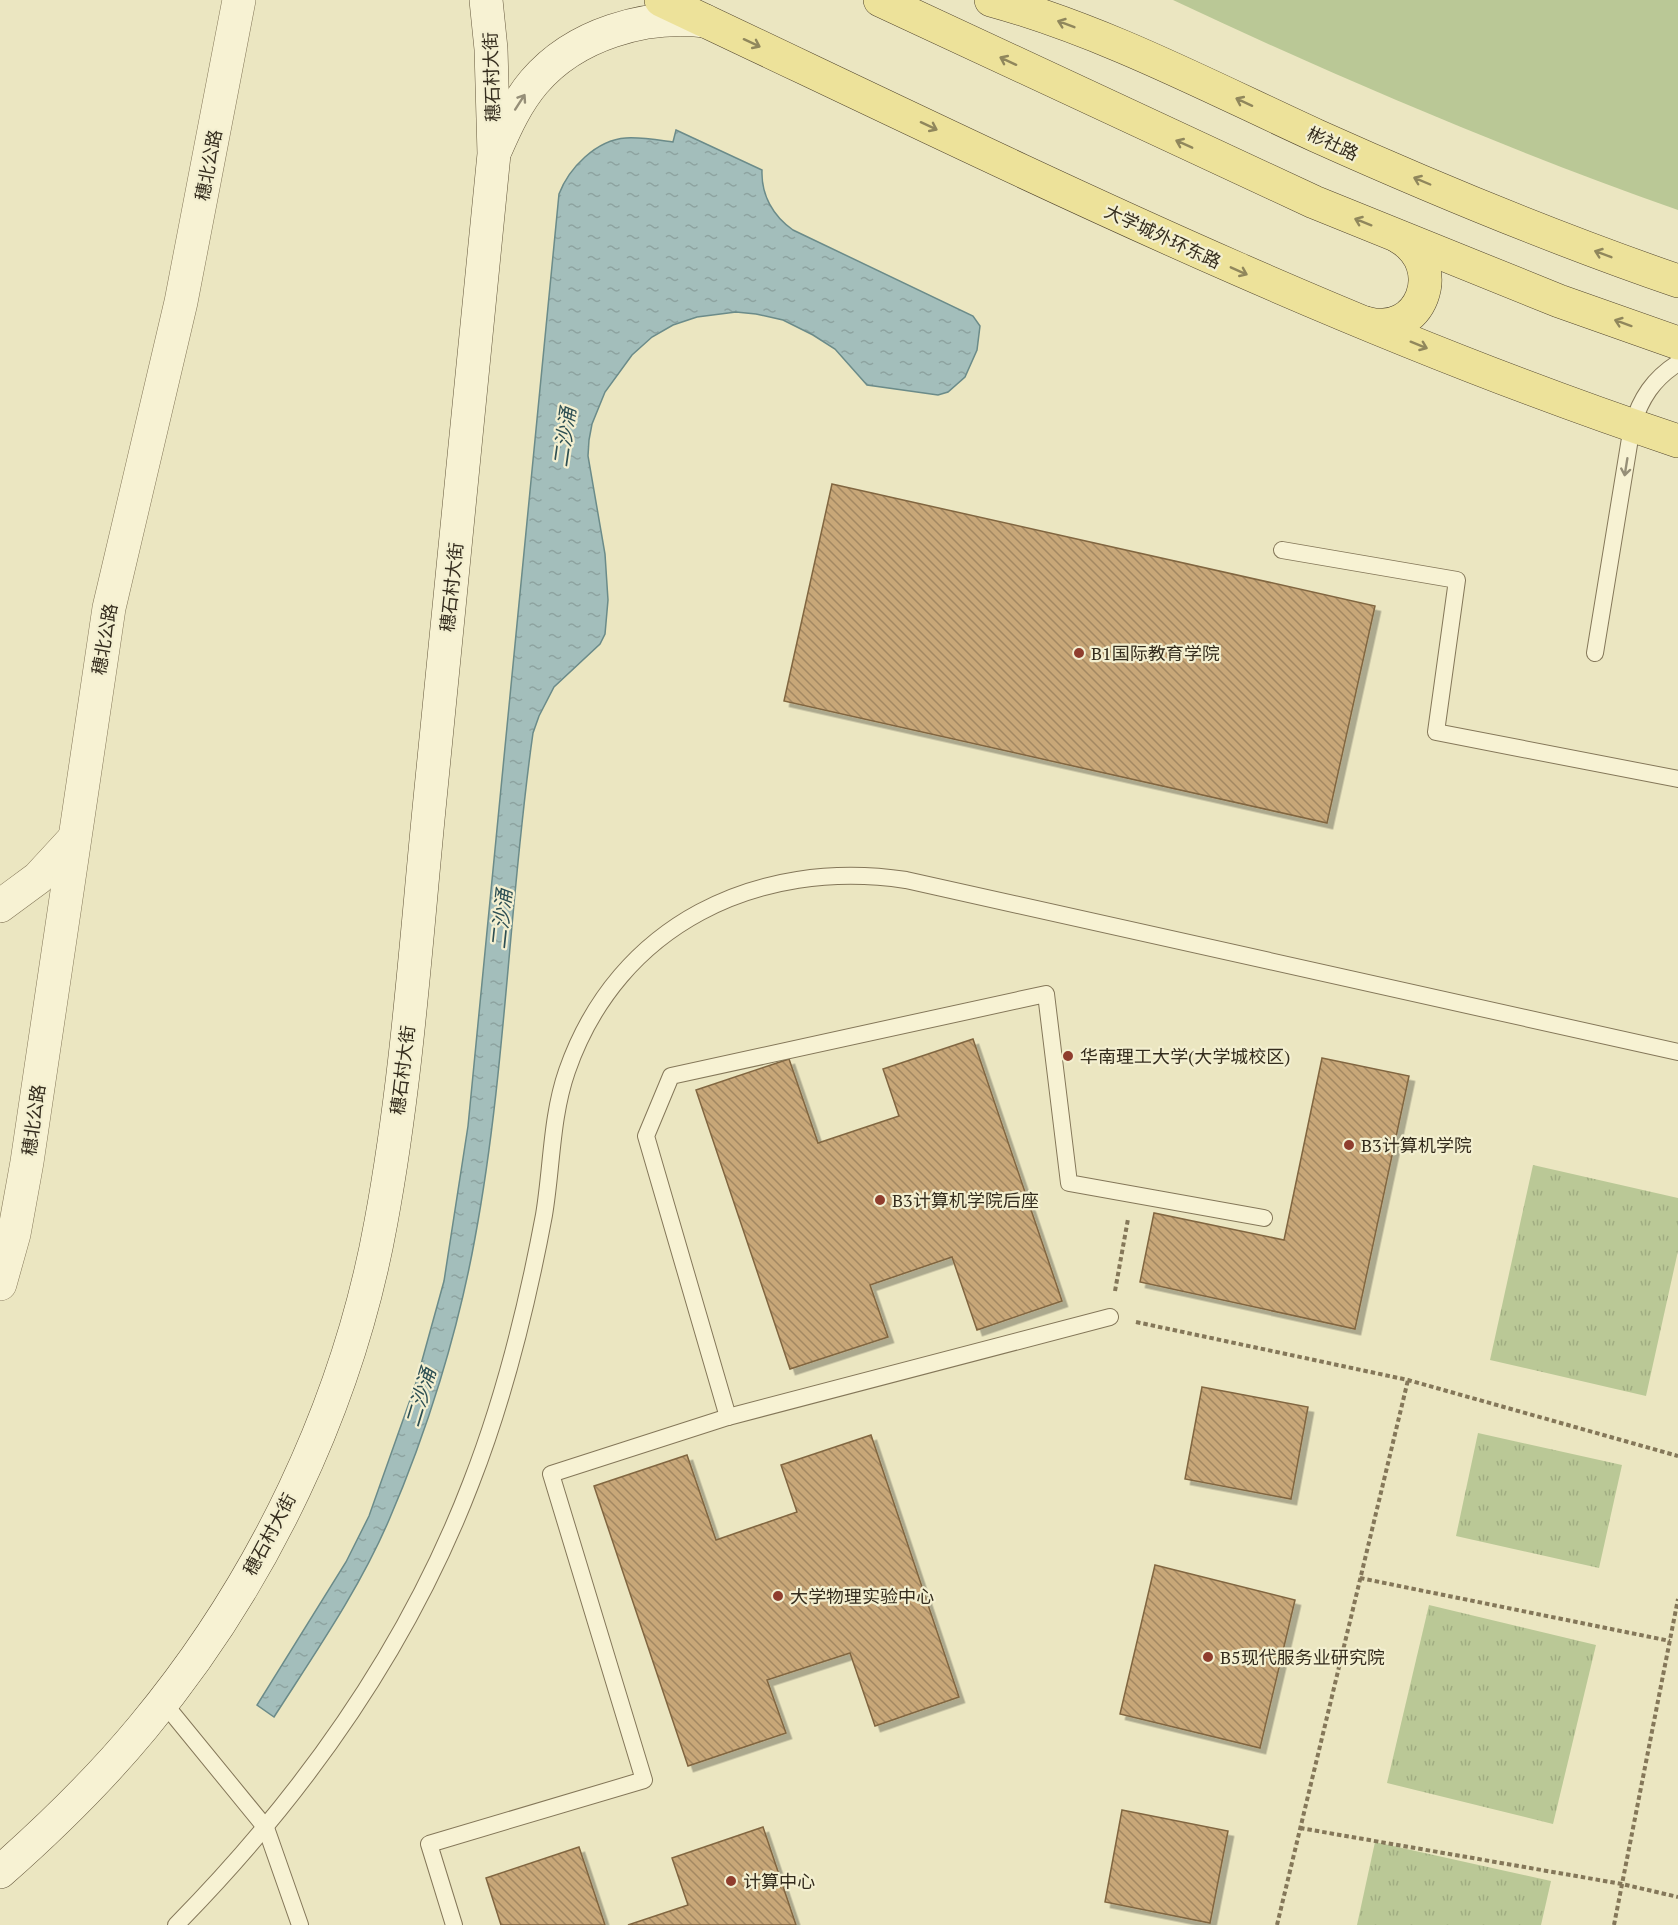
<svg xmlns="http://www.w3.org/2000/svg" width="1678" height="1925" font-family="'PT Serif','Noto Sans SC',serif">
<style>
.grass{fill:url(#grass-tufts)}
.park{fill:#bac896}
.water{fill:url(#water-ripples);stroke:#6b8b89;stroke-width:1.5}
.building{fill:url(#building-back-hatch);stroke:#816641;stroke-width:1.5;filter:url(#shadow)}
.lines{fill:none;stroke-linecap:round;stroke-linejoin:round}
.lane-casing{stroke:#847759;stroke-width:18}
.street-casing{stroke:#847759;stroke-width:34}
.secondary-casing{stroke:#65583d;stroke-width:34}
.primary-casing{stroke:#51452e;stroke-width:34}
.path{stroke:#847759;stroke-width:4;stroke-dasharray:4.5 3;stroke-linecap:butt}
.lane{stroke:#f7f2d3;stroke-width:16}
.street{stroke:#f7f2d3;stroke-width:33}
.secondary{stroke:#f7f2d3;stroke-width:33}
.primary{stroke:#ede29a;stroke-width:33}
.oneway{stroke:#90875c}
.oneway2{stroke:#968f78}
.poi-dot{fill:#8f3d2d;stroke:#f3efd0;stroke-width:2}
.labels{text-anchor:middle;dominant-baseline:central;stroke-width:4.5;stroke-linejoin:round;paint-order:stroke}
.street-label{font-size:18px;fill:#342c1d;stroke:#f3efd0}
.poi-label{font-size:18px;fill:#342c1d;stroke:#f3efd0;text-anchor:start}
.water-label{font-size:20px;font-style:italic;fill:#2d4f53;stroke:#f3efd0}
</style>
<defs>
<pattern id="grass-tufts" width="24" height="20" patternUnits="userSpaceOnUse" patternTransform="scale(1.5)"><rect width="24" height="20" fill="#bac896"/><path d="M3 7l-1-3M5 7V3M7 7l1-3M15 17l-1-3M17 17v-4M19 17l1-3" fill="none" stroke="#a0ac81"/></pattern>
<pattern id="water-ripples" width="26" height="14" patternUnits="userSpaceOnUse" patternTransform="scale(1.5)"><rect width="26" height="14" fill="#a3bebb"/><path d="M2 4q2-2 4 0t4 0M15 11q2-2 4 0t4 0" fill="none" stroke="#8da3a0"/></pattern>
<pattern id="building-back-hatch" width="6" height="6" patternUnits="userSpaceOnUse" patternTransform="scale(1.5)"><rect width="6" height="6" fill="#c8a778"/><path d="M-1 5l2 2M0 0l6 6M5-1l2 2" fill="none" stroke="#a38862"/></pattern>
<filter id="shadow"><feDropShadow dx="5.5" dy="5.5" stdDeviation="0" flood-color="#0004"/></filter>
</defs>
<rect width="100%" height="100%" fill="#ebe6c1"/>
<!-- grass -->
<g class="grass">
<path d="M1533,1165L1678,1198V1251L1646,1396L1490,1360Z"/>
<path d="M1478,1433L1622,1465L1599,1568L1456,1536Z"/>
<path d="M1429,1605L1596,1645L1553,1824L1387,1783Z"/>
<path d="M1375,1842L1551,1881L1541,1925H1357Z"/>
</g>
<!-- park -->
<path class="park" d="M1173,0H1678V210C1506,149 1338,78 1173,0Z"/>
<!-- water -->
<path class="water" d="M676,130L762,170C761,195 773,216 793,230L973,316L980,326L977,350L965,377L948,392L938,395L867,385L835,349L813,335L783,320L756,314L736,312L697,317L673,325L652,337L632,355L605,392L592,424L589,440L588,456L605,554L608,600L605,634L600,644L554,687L539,716L533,733C509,900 506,1071 475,1238C458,1332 427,1432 389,1520C359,1590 315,1653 274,1717L257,1705L346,1562L369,1516L415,1386L444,1281L468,1126L559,194C569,168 596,140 626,138C641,137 658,140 673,142Z"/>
<!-- building -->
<g class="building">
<path d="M832,484L1375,606L1327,823L784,701Z"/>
<path d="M973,1039L1062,1301L977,1330L952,1257L870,1285L888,1337L790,1369L696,1090L789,1059L818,1143L899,1116L883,1069Z"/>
<path d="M1322,1058L1409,1076L1355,1329L1140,1282L1154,1213L1284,1240Z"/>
<path d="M1202,1387L1308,1407L1291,1499L1185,1479Z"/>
<path d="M871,1435L959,1697L875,1726L850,1653L767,1680L786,1733L688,1766L594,1486L687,1455L716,1540L797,1512L781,1465Z"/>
<path d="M1155,1565L1295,1600L1260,1748L1120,1714Z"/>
<path d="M1122,1810L1228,1831L1210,1923L1105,1902Z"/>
<path d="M763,1827L796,1925H628L688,1905L672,1858Z"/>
<path d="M579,1847L605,1925H501L486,1878Z"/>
</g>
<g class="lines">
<!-- lane casing -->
<g class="lane-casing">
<g id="lane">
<path d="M1282,550L1457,580L1436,732L1678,779"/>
<path d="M1595,653L1632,426C1641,398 1653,379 1678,363"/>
<path d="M728,1417L646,1136L671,1076L1046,994L1069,1183L1264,1218"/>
<path d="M163,1702L266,1828L300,1925"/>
<path d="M176,1925C301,1798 407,1650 471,1483C505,1396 527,1306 544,1215C552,1167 551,1117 567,1071C618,924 758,858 906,880L1678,1052"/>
<path d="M454,1925L429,1844L644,1780L551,1474L728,1417L1110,1317"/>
</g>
</g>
<!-- street casing -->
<g class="street-casing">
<g id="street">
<path d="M0,906L38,878L73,840"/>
<path d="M0,1284L14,1234L27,1162L109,608L181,302L239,0"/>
</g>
</g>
<!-- secondary casing -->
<g class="secondary-casing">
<g id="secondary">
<path d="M496,149C506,126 517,102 534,82C575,34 645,14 705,21"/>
<path d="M0,1872C51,1827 100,1779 143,1727C262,1584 348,1405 381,1222C407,1082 416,939 430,799C451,584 473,369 494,154L491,49L486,0"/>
</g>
</g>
<!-- primary casing -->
<g class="primary-casing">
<g id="primary">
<path d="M661,0C996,158 1327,324 1678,441"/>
<path d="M880,0L1314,202L1559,301L1678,343"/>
<path d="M991,0C1104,31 1210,87 1317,136C1435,189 1556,239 1678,281"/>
<path d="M1366,323C1421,339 1449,266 1399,237"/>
</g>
</g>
<!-- path -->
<g class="path">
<path d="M1115,1291L1128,1219"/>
<path d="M1136,1322L1408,1380L1678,1456"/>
<path d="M1360,1578L1670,1641"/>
<path d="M1300,1828L1622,1884L1678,1897"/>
<path d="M1277,1925L1408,1380"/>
<path d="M1614,1925L1678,1599"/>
</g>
<!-- lane -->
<use href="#lane" class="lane"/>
<!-- street -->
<use href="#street" class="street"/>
<!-- secondary -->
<use href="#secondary" class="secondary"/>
<!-- primary -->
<use href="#primary" class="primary"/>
</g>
<!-- one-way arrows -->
<defs><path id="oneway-shaft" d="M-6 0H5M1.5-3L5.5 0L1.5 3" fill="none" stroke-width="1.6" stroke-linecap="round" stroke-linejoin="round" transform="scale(1.5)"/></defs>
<g class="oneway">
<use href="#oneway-shaft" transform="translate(1066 24) rotate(-159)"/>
<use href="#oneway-shaft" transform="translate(752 43) rotate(25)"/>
<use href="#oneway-shaft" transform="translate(1008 61) rotate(-155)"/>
<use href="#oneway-shaft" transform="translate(1244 102) rotate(-155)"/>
<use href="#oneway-shaft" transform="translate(929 126) rotate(25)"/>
<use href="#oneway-shaft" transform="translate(1184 144) rotate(-156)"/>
<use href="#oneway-shaft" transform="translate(1422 181) rotate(-157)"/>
<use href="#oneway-shaft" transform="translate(1363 222) rotate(-158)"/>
<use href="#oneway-shaft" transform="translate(1603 254) rotate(-159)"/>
<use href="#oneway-shaft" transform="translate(1239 271) rotate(24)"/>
<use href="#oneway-shaft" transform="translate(1623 323) rotate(-160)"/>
<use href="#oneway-shaft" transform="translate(1419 345) rotate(22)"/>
</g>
<g class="oneway2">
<use href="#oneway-shaft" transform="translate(520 102) rotate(-57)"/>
<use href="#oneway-shaft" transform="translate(1626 467) rotate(99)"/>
</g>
<!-- markers -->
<g class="poi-dot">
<circle cx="1079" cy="653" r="6"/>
<circle cx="1068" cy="1056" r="6"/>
<circle cx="1349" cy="1145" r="6"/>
<circle cx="880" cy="1200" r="6"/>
<circle cx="778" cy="1596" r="6"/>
<circle cx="1208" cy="1657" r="6"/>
<circle cx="731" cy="1881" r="6"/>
</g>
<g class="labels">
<!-- street labels -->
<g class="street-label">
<text transform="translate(491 77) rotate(-92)">穗石村大街</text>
<text transform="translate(1333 143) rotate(25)">彬社路</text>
<text transform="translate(208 165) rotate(-79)">穗北公路</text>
<text transform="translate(1163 236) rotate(25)">大学城外环东路</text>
<text transform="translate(451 587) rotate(-84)">穗石村大街</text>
<text transform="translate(104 639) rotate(-80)">穗北公路</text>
<text transform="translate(402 1070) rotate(-83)">穗石村大街</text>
<text transform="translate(33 1120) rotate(-82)">穗北公路</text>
<text transform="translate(269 1534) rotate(-62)">穗石村大街</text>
</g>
<!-- poi labels -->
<g class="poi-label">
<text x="1091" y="653">B1国际教育学院</text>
<text x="1080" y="1056">华南理工大学(大学城校区)</text>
<text x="1361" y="1145">B3计算机学院</text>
<text x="892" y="1200">B3计算机学院后座</text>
<text x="790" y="1596">大学物理实验中心</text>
<text x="1220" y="1657">B5现代服务业研究院</text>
<text x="743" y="1881">计算中心</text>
</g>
<!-- water labels -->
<g class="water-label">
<text transform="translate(564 437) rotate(-82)">二沙涌</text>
<text transform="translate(501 919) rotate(-84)">二沙涌</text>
<text transform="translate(420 1397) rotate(-73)">二沙涌</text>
</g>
</g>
</svg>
